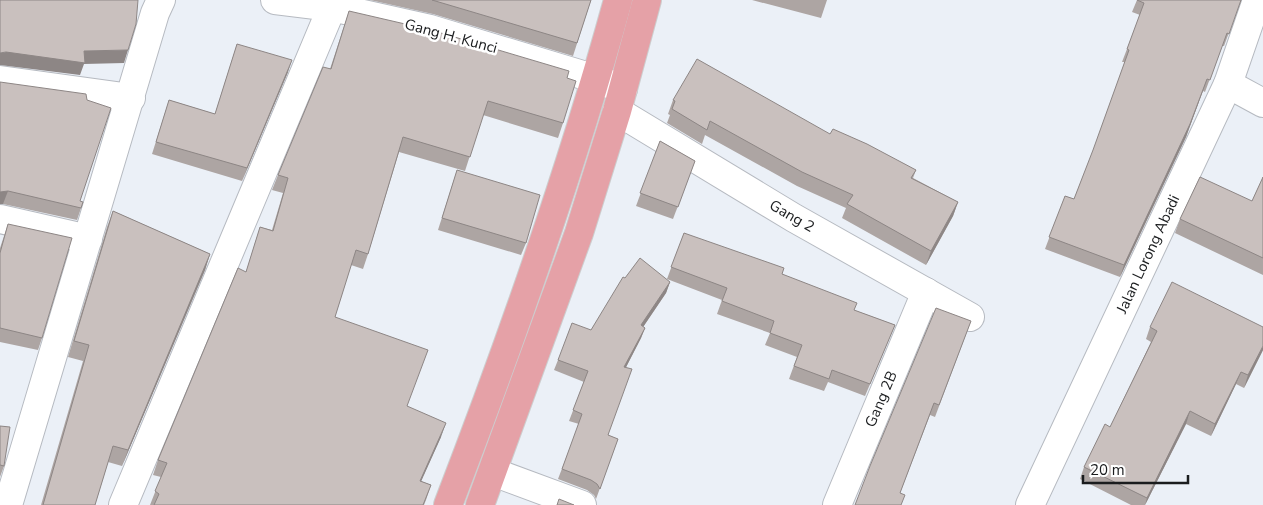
<svg xmlns="http://www.w3.org/2000/svg" width="1263" height="505" font-family="'Nunito Sans',sans-serif">
<style>
.lines{fill:none;stroke-linecap:round;stroke-linejoin:round}
.minor-casing{stroke:#b6bac1;stroke-width:30}
.major-casing{stroke:#cdcdce;stroke-width:30}
.minor{stroke:#fff;stroke-width:28}
.major{stroke:#e5a1a7;stroke-width:28}
.wall{fill:#ada5a3}
.shaded-wall{fill:#8d8685}
.building{fill:#c9c0be;stroke:#8d8685}
.labels{text-anchor:middle;dominant-baseline:central;stroke-width:5;stroke-linejoin:round;paint-order:stroke}
.street-label{font-size:15px;fill:#1a1c1e;stroke:#fff}
</style>
<rect width="100%" height="100%" fill="#ebf0f7"/>
<g class="lines">
<!-- minor casing -->
<g class="minor-casing">
<g id="minor">
<path d="M275,0L332,7L430,29L596,79L623,89"/>
<path d="M0,80L131,98"/>
<path d="M1228,84L1263,103"/>
<path d="M617,111L794,218L970,317"/>
<path d="M0,219L88,239"/>
<path d="M493,472L582,505"/>
<path d="M8,505L155,13L161,0"/>
<path d="M123,505L332,7"/>
<path d="M837,505L926,292"/>
<path d="M1030,505L1228,84L1257,0"/>
</g>
</g>
<!-- major casing -->
<g class="major-casing">
<g id="major">
<path d="M448,505C512,339 571,172 618,0"/>
<path d="M480,505L579,233L617,111L647,0"/>
</g>
</g>
<!-- minor -->
<use href="#minor" class="minor"/>
<!-- major -->
<use href="#major" class="major"/>
</g>
<!-- wall -->
<g class="wall">
<path d="M370,0H591L573,56L433,14Z"/>
<path d="M752,0H827L821,18Z"/>
<path d="M1137,0H1241L1224,46H1222L1205,92L1203,91L1186,137L1120,277L1045,249L1065,196L1074,199L1093,151L1125,62H1122L1140,15L1132,12Z"/>
<path d="M349,11L567,78L563,123L558,138L483,115L465,171L399,152L368,254L363,269L351,265L335,317L407,406L441,437L421,481L431,485L426,500L424,505H150L161,477L153,475L158,460L246,272L260,227L272,230L283,193L272,190L278,175L330,69Z"/>
<path d="M237,44L288,72L242,181L152,154L169,100L215,114Z"/>
<path d="M0,82L80,201L81,208L77,220L3,204H0Z"/>
<path d="M673,100L830,134L916,170L913,178L958,202L953,216L926,265L842,218L846,208L797,186L705,135L702,144L667,123L670,115L668,114Z"/>
<path d="M660,141L695,161L673,219L636,206Z"/>
<path d="M457,170L526,243L521,255L438,230Z"/>
<path d="M1263,177V275L1175,233L1180,219L1252,201Z"/>
<path d="M113,211L210,254L205,270L122,466L108,462L95,505H41L83,361L68,357L107,227Z"/>
<path d="M8,224L42,338L38,350L0,342V248Z"/>
<path d="M684,233L782,274L854,310L895,325L865,396L828,382L824,391L789,379L797,357L765,345L770,333L717,314L722,300L667,279Z"/>
<path d="M625,278L670,282L666,293L643,327L645,328L641,338L626,367L608,435L618,439L596,499L594,495L587,490L558,479L579,424L569,421L584,382L554,370L558,360L591,330Z"/>
<path d="M971,321L935,417L930,415L900,493L855,505Z"/>
<path d="M1150,327L1263,350L1244,388L1236,384L1211,436L1186,424L1145,505H1131L1080,479L1084,467L1110,427L1151,342L1146,339Z"/>
<path d="M0,426L4,466L0,477Z"/>
</g>
<!-- shaded-wall -->
<g class="shaded-wall">
<path d="M128,50L124,63L84,64L80,75L0,65V53L6,52Z"/>
<path d="M292,60L288,72L242,181L247,168Z"/>
<path d="M1207,79L1186,137L1120,277L1124,265Z"/>
<path d="M8,191L3,204H0V192Z"/>
<path d="M958,202L953,216L926,265L931,251Z"/>
<path d="M210,254L205,270L122,466L128,450Z"/>
<path d="M670,282L666,293L637,336L641,325Z"/>
<path d="M645,328L641,338L621,377L624,367Z"/>
<path d="M1263,346V350L1244,388L1248,375Z"/>
<path d="M1241,372L1236,384L1211,436L1215,424Z"/>
<path d="M1190,411L1186,424L1145,505L1147,498Z"/>
<path d="M446,423L441,437L415,495L420,481Z"/>
</g>
<!-- building -->
<g class="building">
<path d="M0,0H138L136,24L128,50L84,51L85,63L6,52L0,53Z"/>
<path d="M432,0H591L577,43Z"/>
<path d="M1137,0H1241L1229,34L1227,33L1210,80L1207,79L1190,124L1124,265L1049,237L1065,196L1074,199L1093,150L1129,50L1127,49L1144,3Z"/>
<path d="M349,11L431,30L569,71L567,78L576,81L563,123L488,101L470,157L403,137L368,254L356,250L335,317L428,350L407,406L446,423L420,481L431,485L423,505H154L159,494L155,491L167,463L158,460L238,268L246,272L260,227L273,231L288,178L278,175L323,67L331,69Z"/>
<path d="M237,44L292,60L247,168L156,142L169,100L215,114Z"/>
<path d="M697,59L830,134L833,129L867,144L916,170L911,178L958,202L931,251L847,204L853,195L802,172L710,121L707,130L672,109L675,101L673,100Z"/>
<path d="M0,82L86,94L87,100L111,108L80,201L83,202L81,208L8,191L0,192Z"/>
<path d="M660,141L695,161L678,207L640,193Z"/>
<path d="M457,170L540,195L526,243L442,218Z"/>
<path d="M1200,177L1252,201L1263,177V258L1180,219Z"/>
<path d="M113,211L210,254L128,450L113,446L95,505H43L89,345L74,341Z"/>
<path d="M8,224L72,238L42,338L0,328V253Z"/>
<path d="M684,233L784,268L782,274L857,303L854,310L895,325L870,384L832,370L829,379L794,366L802,345L770,333L774,321L722,301L727,288L671,267Z"/>
<path d="M640,258L670,282L641,325L645,328L624,367L632,369L608,435L618,439L600,489L597,484L591,480L562,469L582,414L573,410L588,371L558,360L572,323L591,330L623,277L625,278Z"/>
<path d="M1172,282L1263,327V346L1248,375L1241,372L1215,424L1190,411L1147,498L1084,467L1105,424L1110,427L1157,331L1150,327Z"/>
<path d="M936,308L971,321L939,405L934,403L900,493L905,495L901,505H855L870,466Z"/>
<path d="M0,426L10,427L4,466L0,465Z"/>
<path d="M559,499L574,505H557Z"/>
</g>
<g class="labels">
<!-- street labels -->
<g class="street-label">
<text transform="translate(451 36) rotate(15)">Gang H. Kunci</text>
<text transform="translate(792 216) rotate(30)">Gang 2</text>
<text transform="translate(1148 254) rotate(-65)">Jalan Lorong Abadi</text>
<text transform="translate(881 399) rotate(-67)">Gang 2B</text>
</g>
</g>
<!-- scale -->
<path d="M1083 475v8h105v-8" fill="none" stroke="#1a1c1e" stroke-width="2.5"/>
<text x="1090" y="475" font-size="15" fill="#1a1c1e" stroke="#ffffff" stroke-width="4" paint-order="stroke">20 m</text>
</svg>
